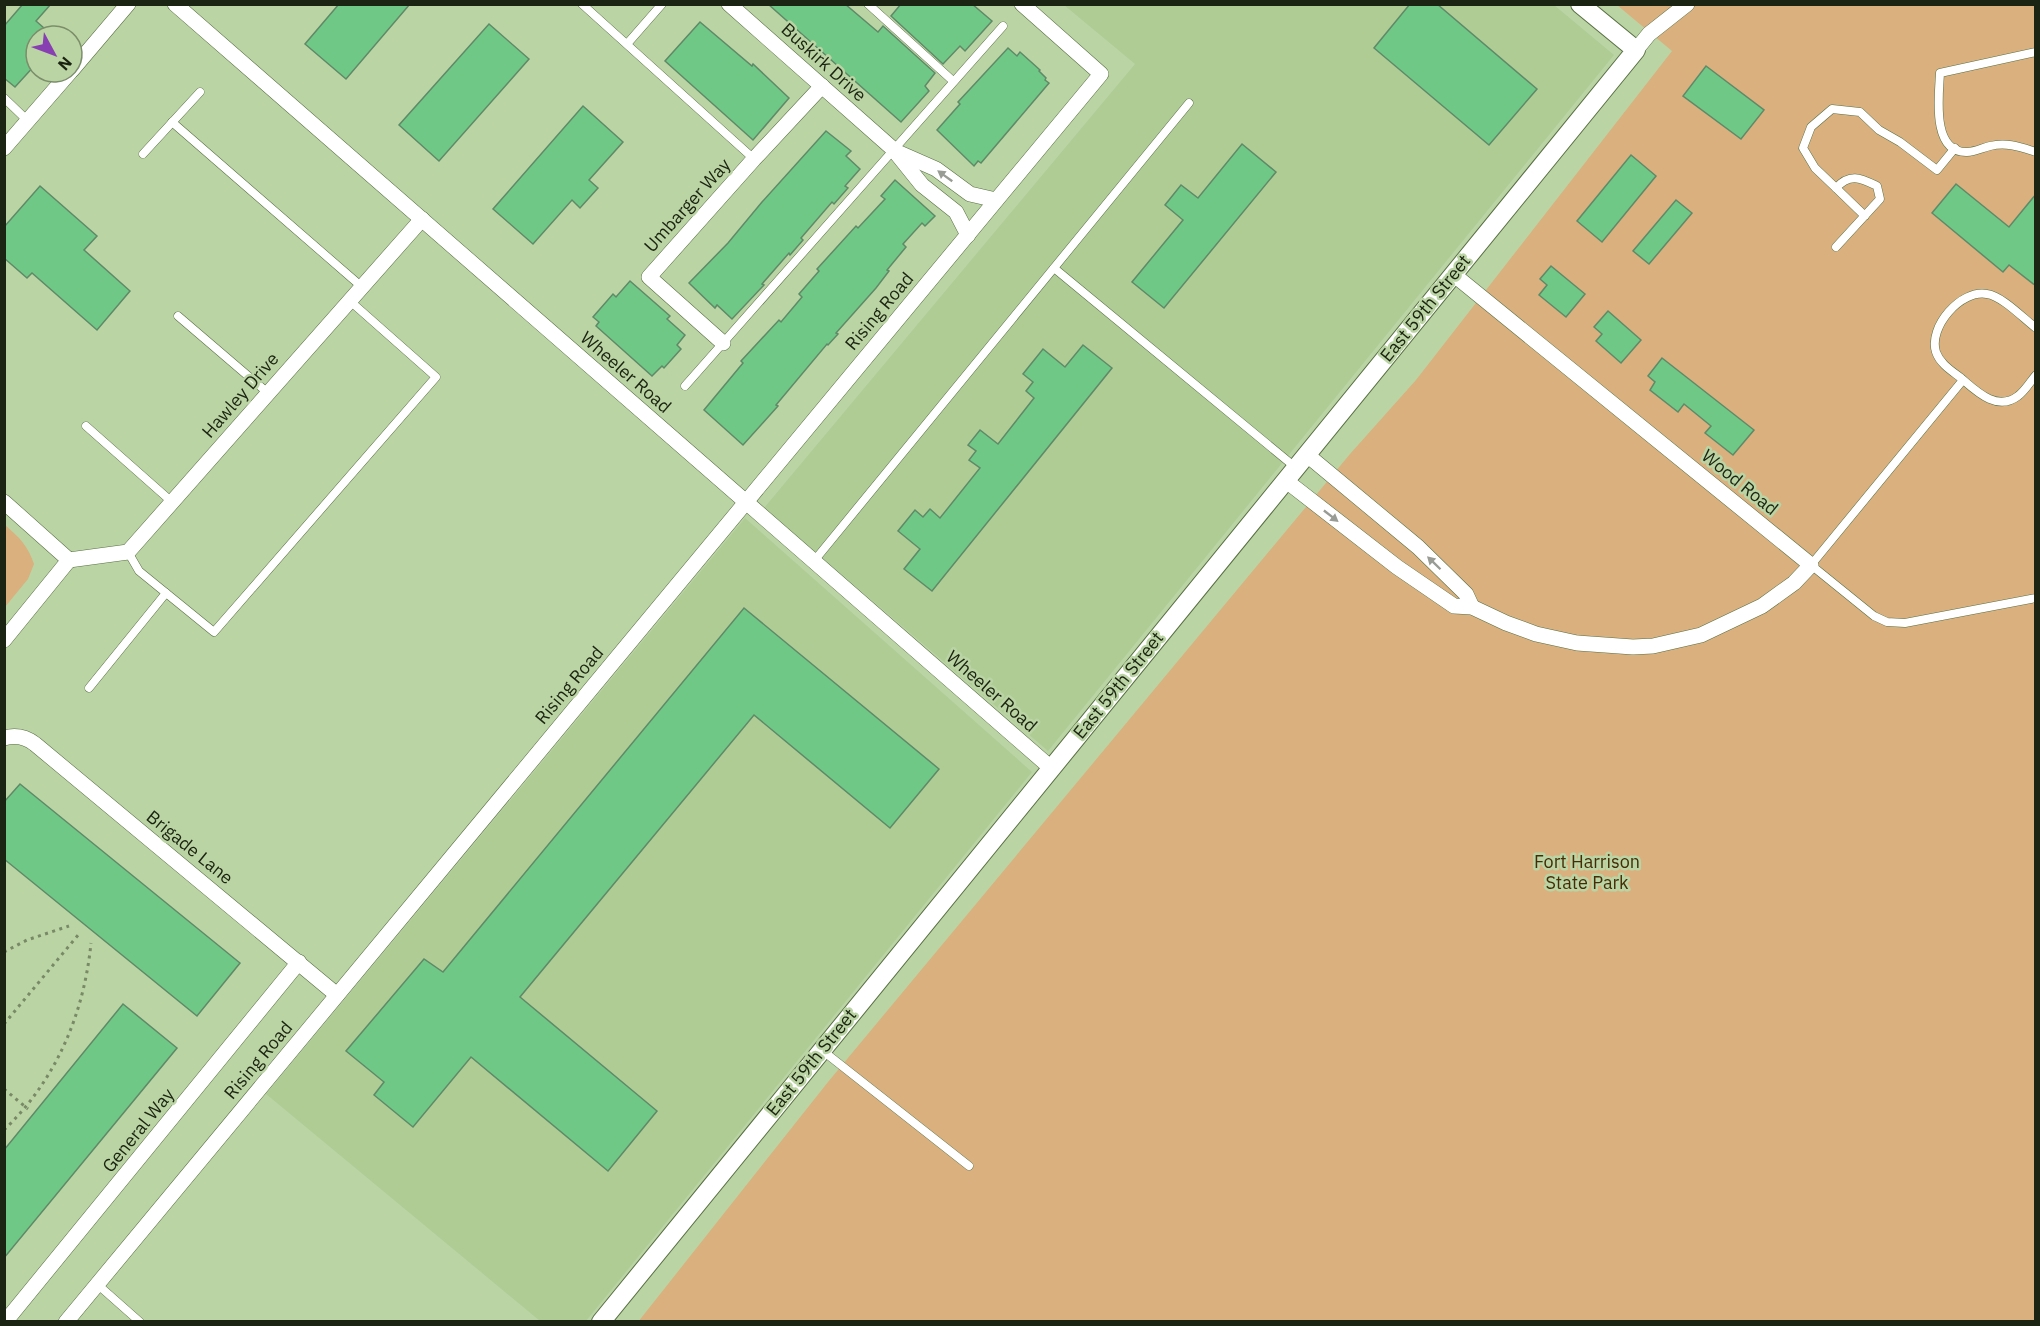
<svg xmlns="http://www.w3.org/2000/svg" width="2040" height="1326" font-family="'IBM Plex Sans',sans-serif">
<style>
.built{fill:#afcc95}
.green{fill:#dab07e}
.building{fill:#70c886;stroke:#5f8a68;stroke-width:1.5}
.lines{fill:none;stroke-linecap:round;stroke-linejoin:round}
.service-casing{stroke:#586f43;stroke-width:9}
.minor-casing{stroke:#586f43;stroke-width:16}
.tertiary-casing{stroke:#586f43;stroke-width:20}
.path{stroke:#778966;stroke-width:3;stroke-dasharray:3 4.5;stroke-linecap:butt}
.service{stroke:#fff;stroke-width:8}
.minor{stroke:#fff;stroke-width:15}
.tertiary{stroke:#fff;stroke-width:18}
.oneway{fill:#989c94}
.labels{text-anchor:middle;dominant-baseline:central;stroke-width:5;stroke-linejoin:round;paint-order:stroke}
.street-label{font-size:18px;fill:#1b2412;stroke:#bbd4a4}
.park-label{font-size:18px;fill:#462c06;stroke:#bbd4a4}
</style>
<rect width="100%" height="100%" fill="#bbd4a4"/>
<!-- built -->
<g class="built">
<path d="M1064,5H1554L1614,55L1048,751L764,508L1135,64Z"/>
<path d="M745,518L1032,772L586,1321H540L266,1094Z"/>
</g>
<!-- green -->
<g class="green">
<path d="M1617,5H2035V1321L638,1322L828,1082L1350,454L1416,380L1672,51Z"/>
<path d="M5,525C19,537 28,546 34,564L28,579L5,607Z"/>
</g>
<!-- building -->
<g class="building">
<path d="M23,4H51L36,21L53,36H36V64L15,87L4,78V26Z"/>
<path d="M339,4H410L346,79L305,44Z"/>
<path d="M768,4H845L878,32L883,26L935,73L925,86L929,91L901,122Z"/>
<path d="M901,4H972L992,21L965,51L960,46L943,64L891,16Z"/>
<path d="M1410,4H1437L1537,89L1489,145L1374,48Z"/>
<path d="M700,22L752,66L753,64L789,98L753,140L665,61Z"/>
<path d="M489,24L529,59L439,161L399,125Z"/>
<path d="M1008,48L1017,56L1020,52L1040,70L1039,71L1046,78L1045,80L1049,83L981,163L978,161L974,166L937,130L960,104L958,102Z"/>
<path d="M1706,66L1764,110L1741,139L1683,96Z"/>
<path d="M583,106L623,142L589,180L598,188L580,208L572,200L533,244L493,209Z"/>
<path d="M826,131L851,151L846,156L860,169L845,186L848,188L834,204L832,202L801,238L803,240L790,255L789,253L762,284L764,285L732,319L717,305L715,308L689,283L728,243L762,202Z"/>
<path d="M1242,144L1276,172L1164,308L1132,282L1183,220L1165,205L1181,185L1198,198Z"/>
<path d="M1631,155L1656,176L1602,242L1577,221Z"/>
<path d="M895,180L935,216L925,226L922,223L903,244L906,247L887,270L889,271L876,288L836,333L838,334L828,345L827,344L776,405L778,406L743,445L704,410L743,363L741,361L779,320L781,322L802,297L799,294L819,271L817,269L856,226L858,228L885,199L881,196Z"/>
<path d="M1956,184L2009,227L2036,194V286L2009,265L2003,272L1932,213Z"/>
<path d="M40,186L97,236L84,250L130,291L97,330L32,273L27,278L4,258V227Z"/>
<path d="M1676,200L1692,213L1649,264L1633,251Z"/>
<path d="M1551,266L1585,294L1566,317L1539,295L1547,285L1540,279Z"/>
<path d="M630,281L670,316L667,319L685,335L677,345L681,349L664,368L662,366L652,376L596,326L599,322L593,317L613,294L616,297Z"/>
<path d="M1608,311L1641,340L1621,363L1596,341L1602,334L1594,327Z"/>
<path d="M1083,345L1112,368L932,591L904,569L920,549L898,531L915,510L923,517L930,509L940,518L980,468L969,460L976,451L968,445L980,430L998,444L1034,398L1026,391L1033,382L1023,374L1043,349L1065,367Z"/>
<path d="M1662,358L1754,430L1733,455L1705,433L1711,426L1684,404L1678,412L1650,390L1655,382L1648,376Z"/>
<path d="M744,608L939,769L890,828L754,715L520,997L657,1111L608,1171L471,1057L413,1127L374,1095L384,1082L346,1051L424,959L443,972Z"/>
<path d="M20,784L240,963L197,1016L4,859V802Z"/>
<path d="M123,1004L177,1048L4,1258V1150Z"/>
</g>
<g class="lines">
<!-- service casing -->
<g class="service-casing">
<g id="service">
<path d="M582,4L754,159"/>
<path d="M868,4L953,81"/>
<path d="M627,44L662,4"/>
<path d="M2036,52L1940,73C1939,95 1931,153 1967,152C1975,152 1982,148 1990,146C2007,142 2020,147 2036,152"/>
<path d="M4,98L28,121"/>
<path d="M172,122L362,287"/>
<path d="M143,154L200,92"/>
<path d="M1836,188L1815,168L1803,148L1811,127L1832,109L1860,112L1879,130L1900,142L1937,170L1955,148"/>
<path d="M1836,247L1880,199L1877,186C1860,178 1850,173 1836,188L1865,216"/>
<path d="M1054,268L1295,467"/>
<path d="M178,316L268,393"/>
<path d="M2036,328C2023,318 2002,296 1987,294C1961,289 1928,327 1936,352C1940,364 1952,371 1961,378C1976,391 1997,412 2018,396C2025,391 2030,382 2036,375"/>
<path d="M1963,380L1811,565L1874,616L1887,622L1905,623L2036,598"/>
<path d="M685,386L1003,26"/>
<path d="M86,426L172,502"/>
<path d="M128,552L139,571L214,632L436,377L350,301"/>
<path d="M814,561L1189,103"/>
<path d="M89,688L166,593"/>
<path d="M823,1051L969,1166"/>
<path d="M97,1284L140,1322"/>
</g>
</g>
<!-- minor casing -->
<g class="minor-casing">
<g id="minor">
<path d="M175,4L1051,768"/>
<path d="M729,4L893,149L922,185L956,212L968,235"/>
<path d="M1636,50L1649,34L1687,4"/>
<path d="M72,70L128,4"/>
<path d="M4,148L70,72"/>
<path d="M895,151L936,169L970,194L996,200"/>
<path d="M723,343L649,277L754,159L822,86"/>
<path d="M1306,454L1418,547L1466,594L1472,607"/>
<path d="M1285,480L1397,567L1454,606L1472,607L1506,623L1536,634L1577,643L1633,647L1653,646L1701,635L1762,606L1794,583L1811,565L1453,274"/>
<path d="M4,502L69,560L4,640"/>
<path d="M69,560L128,552L422,219"/>
<path d="M4,738C15,735 26,737 35,744L337,995"/>
<path d="M5,1322L299,962"/>
<path d="M66,1322L1101,74L1022,4"/>
</g>
</g>
<!-- tertiary casing -->
<g class="tertiary-casing">
<path id="tertiary" d="M601,1322L1636,50L1580,4"/>
</g>
<!-- path -->
<g class="path">
<path d="M4,952L27,940L69,926"/>
<path d="M4,1024L79,934"/>
<path d="M4,1089L28,1109"/>
<path d="M4,1130C56,1080 84,1014 91,943"/>
</g>
<!-- service -->
<use href="#service" class="service"/>
<!-- minor -->
<use href="#minor" class="minor"/>
<!-- tertiary -->
<use href="#tertiary" class="tertiary"/>
</g>
<!-- one-way arrows -->
<defs><path id="oneway-solid" d="M-6-.8H1V-3.2L6.5 0L1 3.2V.8H-6Z" transform="scale(1.5)"/></defs>
<g class="oneway">
<use href="#oneway-solid" transform="translate(945 176) rotate(-144)"/>
<use href="#oneway-solid" transform="translate(1331 516) rotate(38)"/>
<use href="#oneway-solid" transform="translate(1434 563) rotate(-136)"/>
</g>
<g class="labels">
<!-- street labels -->
<g class="street-label">
<text transform="translate(824 62) rotate(42)">Buskirk Drive</text>
<text transform="translate(687 205) rotate(-48)">Umbarger Way</text>
<text transform="translate(1425 308) rotate(-51)">East 59th Street</text>
<text transform="translate(879 311) rotate(-50)">Rising Road</text>
<text transform="translate(626 372) rotate(41)">Wheeler Road</text>
<text transform="translate(240 395) rotate(-49)">Hawley Drive</text>
<text transform="translate(1740 482) rotate(39)">Wood Road</text>
<text transform="translate(569 685) rotate(-50)">Rising Road</text>
<text transform="translate(1118 685) rotate(-51)">East 59th Street</text>
<text transform="translate(992 691) rotate(41)">Wheeler Road</text>
<text transform="translate(190 847) rotate(39)">Brigade Lane</text>
<text transform="translate(258 1060) rotate(-50)">Rising Road</text>
<text transform="translate(811 1062) rotate(-51)">East 59th Street</text>
<text transform="translate(138 1130) rotate(-51)">General Way</text>
</g>
<!-- park labels -->
<g class="park-label">
<text x="1587" y="861">Fort Harrison<tspan x="1587" dy="21">State Park</tspan></text>
</g>
</g>
<!-- border -->
<rect width="2040" height="1326" fill="none" stroke="#1b2412" stroke-width="12"/>
<!-- north arrow -->
<g transform="translate(54 54) rotate(131)"><circle r="28" fill="#bbd4a4" stroke="#7b8e6a" stroke-width="1.5"/>
<path d="M0-4.5L10 22L0 15L-10 22Z" fill="#873fb1"/>
<text y="-9" font-size="16" font-weight="bold" text-anchor="middle" fill="#1b2412">N</text>
</g>
</svg>
